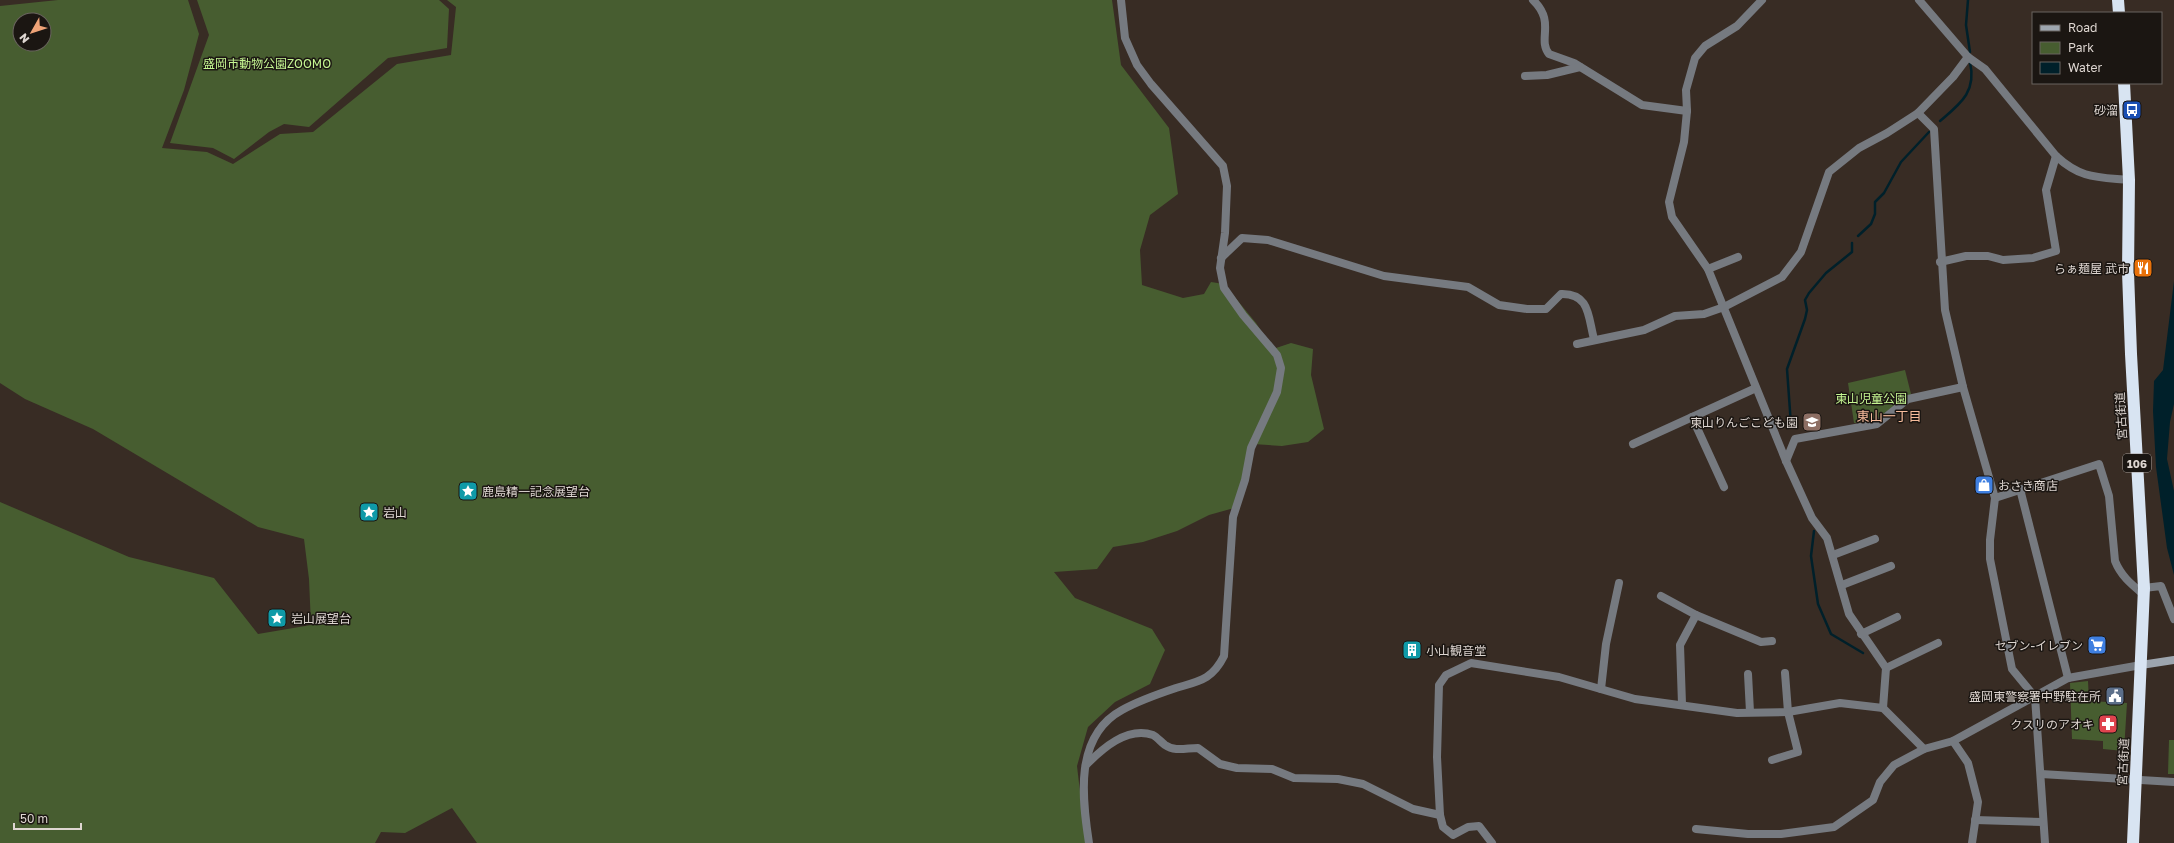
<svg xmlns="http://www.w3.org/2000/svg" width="2174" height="843" font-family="'Golos Text','Noto Sans JP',sans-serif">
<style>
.green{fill:#475d30;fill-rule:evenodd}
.water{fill:#00202a}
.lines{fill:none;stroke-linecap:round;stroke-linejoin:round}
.stream{stroke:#00202a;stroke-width:2.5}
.street{stroke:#767a80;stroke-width:8}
.secondary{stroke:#9da5ae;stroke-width:8}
.highway{stroke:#d8e4f2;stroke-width:12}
.labels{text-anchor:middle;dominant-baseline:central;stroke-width:3;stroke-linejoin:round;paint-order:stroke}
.shield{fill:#1b1612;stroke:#a49c98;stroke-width:1}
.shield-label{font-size:11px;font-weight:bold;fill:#ded6d1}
.park-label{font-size:12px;fill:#c5f692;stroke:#1b1612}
.poi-label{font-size:12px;fill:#ded6d1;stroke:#1b1612;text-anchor:end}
.street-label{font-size:12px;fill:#ded6d1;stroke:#1b1612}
.neighbourhood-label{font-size:13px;fill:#f6bc9c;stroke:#1b1612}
</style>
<rect width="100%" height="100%" fill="#382c24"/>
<!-- green -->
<g class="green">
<path d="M58,0H188L199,34L184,90L162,148L207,152L233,164L280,134L313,132L397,64L451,55L456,7L447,0H1112L1121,65L1169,128L1178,194L1150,215L1140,250L1142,285L1183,298L1204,294L1211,282L1224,284L1256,323L1273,349L1291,343L1313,349L1311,375L1324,429L1308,442L1282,446L1253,444L1234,508L1209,515L1177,531L1143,542L1113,547L1097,569L1054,572L1075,598L1152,629L1165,650L1150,684L1115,702L1088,727L1077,766L1086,843H477L452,808L405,833L381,832L375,843H0V502L129,557L214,578L258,634L311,625L309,579L304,539L258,527L93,429L25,399L0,383V6ZM20,20H44V44H20Z"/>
<path d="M197,0H439L449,9L447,48L388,58L309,127L284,124L269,132L234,159L213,148L170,143L209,35Z"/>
<path d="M1905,370L1911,394L1875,420L1854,423L1848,383Z"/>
<path d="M2088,681L2089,701L2127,703L2124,751L2103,749V741L2072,739L2070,683Z"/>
<path d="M2169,740H2174V774H2168Z"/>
</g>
<!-- water -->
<path class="water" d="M2174,281V404L2170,422L2167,459L2174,491V575L2167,548L2156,467L2153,411L2154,381L2163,370Z"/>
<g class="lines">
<!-- stream -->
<g class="stream">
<path d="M1968,0L1966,25L1970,52"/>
<path d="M1940,121C1960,104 1977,92 1970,62"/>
<path d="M1858,236L1871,224L1875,214V202L1884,193L1901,162L1929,132"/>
<path d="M1791,425L1787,369L1805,319L1807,310L1805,300L1809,293L1826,273L1852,252V243"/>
<path d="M1814,531L1811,556L1818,604L1831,634L1863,653"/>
</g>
<!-- street -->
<g class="street">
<path d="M1533,0C1556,22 1537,39 1549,54L1574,63L1642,105L1687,111"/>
<path d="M1762,0L1737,26L1705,46L1695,58L1686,90L1687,111L1684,142L1669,202L1672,217L1708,269L1786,461L1812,518L1827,538L1849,614L1886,668L1883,708"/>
<path d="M1919,0L1968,57L1985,69L2056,156C2081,179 2097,177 2129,180"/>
<path d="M1525,76L1547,75L1580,67"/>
<path d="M1918,113L1934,129L1945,310L1963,387L1995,498L2099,464L2109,496L2115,561C2121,576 2131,584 2143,594"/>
<path d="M1221,258L1242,238L1268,240L1384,276L1468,287L1499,305L1527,309H1546L1561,294C1590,293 1588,317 1594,339"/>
<path d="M1940,262L1966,256H1988L2003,260L2033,258L2056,251L2046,190L2056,156"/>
<path d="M1708,269L1738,257"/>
<path d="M1577,344L1644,330L1675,316L1704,314L1724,307L1782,277L1801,252L1829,172L1859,148L1887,133L1918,113L1953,77L1968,57"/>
<path d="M1692,417L1724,487"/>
<path d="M1633,444L1756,388"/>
<path d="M1786,461L1795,439L1877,424L1908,399L1963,387"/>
<path d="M2020,489L2068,678"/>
<path d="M1995,498L1990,540V559L2012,669L2035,697L2045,843"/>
<path d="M1833,555L1875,539"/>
<path d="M1842,585L1891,566"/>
<path d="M2144,588L2161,586L2174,619"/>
<path d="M1661,596L1696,615L1761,642L1772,641"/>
<path d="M1861,634L1897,617"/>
<path d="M1886,668L1938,643"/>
<path d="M1748,674L1750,712"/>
<path d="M1601,689L1606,644L1619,583"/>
<path d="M1682,704L1680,645L1696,615"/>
<path d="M1953,741L1968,763L1978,802L1972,843"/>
<path d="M1772,760L1798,752L1788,712L1785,673"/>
<path d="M1086,765C1102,749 1127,726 1153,735C1157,737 1161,742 1165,745C1175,752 1186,748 1198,748L1220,764L1237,768L1272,769L1294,778L1338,779L1363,784L1413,809L1440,815"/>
<path d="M2041,774L2174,782"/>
<path d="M1975,820L2043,822"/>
<path d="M1696,829L1748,834H1781L1834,827L1873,800L1880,782L1894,765L1924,749L1953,741L2068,678L2141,665"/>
<path d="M1089,843C1082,798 1074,736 1122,710C1138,701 1158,694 1176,688C1199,681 1212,680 1224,656L1233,517L1245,480L1251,448L1277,392L1281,368L1277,355L1243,315L1224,288L1220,268L1225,233L1227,186L1223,166L1151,84L1137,65L1125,38L1121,0"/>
<path d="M1492,843L1479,826L1468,827L1453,835L1443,827L1440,815L1437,757L1439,685L1446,675L1471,663L1559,677L1635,699L1737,713L1788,712L1840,703L1883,708L1924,749"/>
</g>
<!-- secondary -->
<path class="secondary" d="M2141,665L2174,660"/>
<!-- highway -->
<g class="highway">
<path d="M2118,0L2119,13"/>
<path d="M2124,83L2129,180L2128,272L2131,354L2144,588L2133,843"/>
</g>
</g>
<!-- icons -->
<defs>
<g id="bus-square" transform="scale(1)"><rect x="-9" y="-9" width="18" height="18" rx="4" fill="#1a4fb4" stroke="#1b1612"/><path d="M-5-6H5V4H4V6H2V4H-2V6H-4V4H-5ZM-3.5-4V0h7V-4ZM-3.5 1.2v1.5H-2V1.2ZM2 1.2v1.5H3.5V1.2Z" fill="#fff"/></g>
<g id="restaurant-square" transform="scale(1)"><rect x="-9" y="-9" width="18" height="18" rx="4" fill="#e8710a" stroke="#1b1612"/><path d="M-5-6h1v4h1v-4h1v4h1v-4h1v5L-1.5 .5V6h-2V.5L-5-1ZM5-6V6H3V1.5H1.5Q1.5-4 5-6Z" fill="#fff"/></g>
<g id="school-square" transform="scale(1)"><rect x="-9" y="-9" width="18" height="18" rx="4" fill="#8d6e63" stroke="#1b1612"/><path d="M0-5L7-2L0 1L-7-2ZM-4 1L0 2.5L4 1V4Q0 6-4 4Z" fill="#fff"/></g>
<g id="shop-square" transform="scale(1)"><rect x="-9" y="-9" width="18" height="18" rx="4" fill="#3f7fe0" stroke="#1b1612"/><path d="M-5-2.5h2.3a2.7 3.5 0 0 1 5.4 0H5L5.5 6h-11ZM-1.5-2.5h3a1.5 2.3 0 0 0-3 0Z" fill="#fff"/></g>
<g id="sight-square" transform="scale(1)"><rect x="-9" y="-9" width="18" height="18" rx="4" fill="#0f9aa8" stroke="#1b1612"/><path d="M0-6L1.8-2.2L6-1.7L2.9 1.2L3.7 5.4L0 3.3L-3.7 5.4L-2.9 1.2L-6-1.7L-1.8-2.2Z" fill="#fff"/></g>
<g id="supermarket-square" transform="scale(1)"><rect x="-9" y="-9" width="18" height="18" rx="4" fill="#3f7fe0" stroke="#1b1612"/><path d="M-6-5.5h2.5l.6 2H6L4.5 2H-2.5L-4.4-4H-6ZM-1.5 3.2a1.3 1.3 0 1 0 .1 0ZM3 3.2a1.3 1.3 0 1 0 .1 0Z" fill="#fff"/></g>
<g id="building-square" transform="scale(1)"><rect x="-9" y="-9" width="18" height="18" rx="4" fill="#0f9aa8" stroke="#1b1612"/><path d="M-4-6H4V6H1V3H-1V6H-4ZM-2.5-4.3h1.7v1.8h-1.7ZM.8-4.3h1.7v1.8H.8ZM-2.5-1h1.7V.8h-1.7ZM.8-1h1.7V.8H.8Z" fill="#fff"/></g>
<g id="civic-square" transform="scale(1)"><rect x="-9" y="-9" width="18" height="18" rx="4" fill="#5c6f8a" stroke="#1b1612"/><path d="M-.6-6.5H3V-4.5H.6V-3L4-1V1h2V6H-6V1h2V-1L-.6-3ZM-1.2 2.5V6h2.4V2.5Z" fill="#fff"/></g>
<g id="pharmacy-square" transform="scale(1)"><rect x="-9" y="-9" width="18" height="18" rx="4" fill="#e0444e" stroke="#1b1612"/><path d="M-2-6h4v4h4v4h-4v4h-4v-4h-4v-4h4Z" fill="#fff"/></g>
</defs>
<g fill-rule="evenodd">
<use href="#bus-square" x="2132" y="110"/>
<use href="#restaurant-square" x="2143" y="268"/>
<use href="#school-square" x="1812" y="422"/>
<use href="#shop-square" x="1984" y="485"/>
<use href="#sight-square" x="468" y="491"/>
<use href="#sight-square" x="369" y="512"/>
<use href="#sight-square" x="277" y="618"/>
<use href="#supermarket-square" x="2097" y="645"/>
<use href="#building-square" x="1412" y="650"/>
<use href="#civic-square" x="2115" y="696"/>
<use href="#pharmacy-square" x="2108" y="724"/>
</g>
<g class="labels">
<!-- shield labels -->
<rect class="shield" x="2123" y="454" width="28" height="18" rx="3"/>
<g class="shield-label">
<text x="2137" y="463">106</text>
</g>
<!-- park labels -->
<g class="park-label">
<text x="267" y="63">盛岡市動物公園ZOOMO</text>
<text x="1871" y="398">東山児童公園</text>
</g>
<!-- poi labels -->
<g class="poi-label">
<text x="2118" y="110">砂溜</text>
<text x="2129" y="268">らぁ麺屋 武市</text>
<text x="1798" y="422">東山りんごこども園</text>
<text x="1998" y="485" text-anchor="start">おさき商店</text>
<text x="482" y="491" text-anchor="start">鹿島精一記念展望台</text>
<text x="383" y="512" text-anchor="start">岩山</text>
<text x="291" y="618" text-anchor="start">岩山展望台</text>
<text x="2083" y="645">セブン-イレブン</text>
<text x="1426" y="650" text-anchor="start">小山観音堂</text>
<text x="2101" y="696">盛岡東警察署中野駐在所</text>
<text x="2094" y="724">クスリのアオキ</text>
</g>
<!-- street labels -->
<g class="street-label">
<text transform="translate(2121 416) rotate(-93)">宮古街道</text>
<text transform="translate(2123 762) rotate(-87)">宮古街道</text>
</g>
<!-- neighbourhood labels -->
<g class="neighbourhood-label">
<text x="1889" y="416">東山一丁目</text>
</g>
</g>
<!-- legend -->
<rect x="2032" y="12" width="130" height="72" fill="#1b1612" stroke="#69635e"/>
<rect x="2040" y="25" width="20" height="6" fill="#9da5ae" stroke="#69635e"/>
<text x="2068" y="32" font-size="12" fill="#ded6d1">Road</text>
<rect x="2040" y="42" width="20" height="12" fill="#475d30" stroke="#69635e"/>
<text x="2068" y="52" font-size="12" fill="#ded6d1">Park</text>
<rect x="2040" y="62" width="20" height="12" fill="#00202a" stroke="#69635e"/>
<text x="2068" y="72" font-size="12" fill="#ded6d1">Water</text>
<!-- north arrow -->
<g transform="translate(32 32) rotate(231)"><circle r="19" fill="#1b1612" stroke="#69635e"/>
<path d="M0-3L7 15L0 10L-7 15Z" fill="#efa377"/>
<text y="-6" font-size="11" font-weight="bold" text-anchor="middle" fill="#ded6d1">N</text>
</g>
<!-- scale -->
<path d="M14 823v6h67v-6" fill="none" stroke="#ded6d1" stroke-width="2"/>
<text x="20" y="823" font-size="12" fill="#ded6d1" stroke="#1b1612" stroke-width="3" paint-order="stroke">50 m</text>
</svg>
